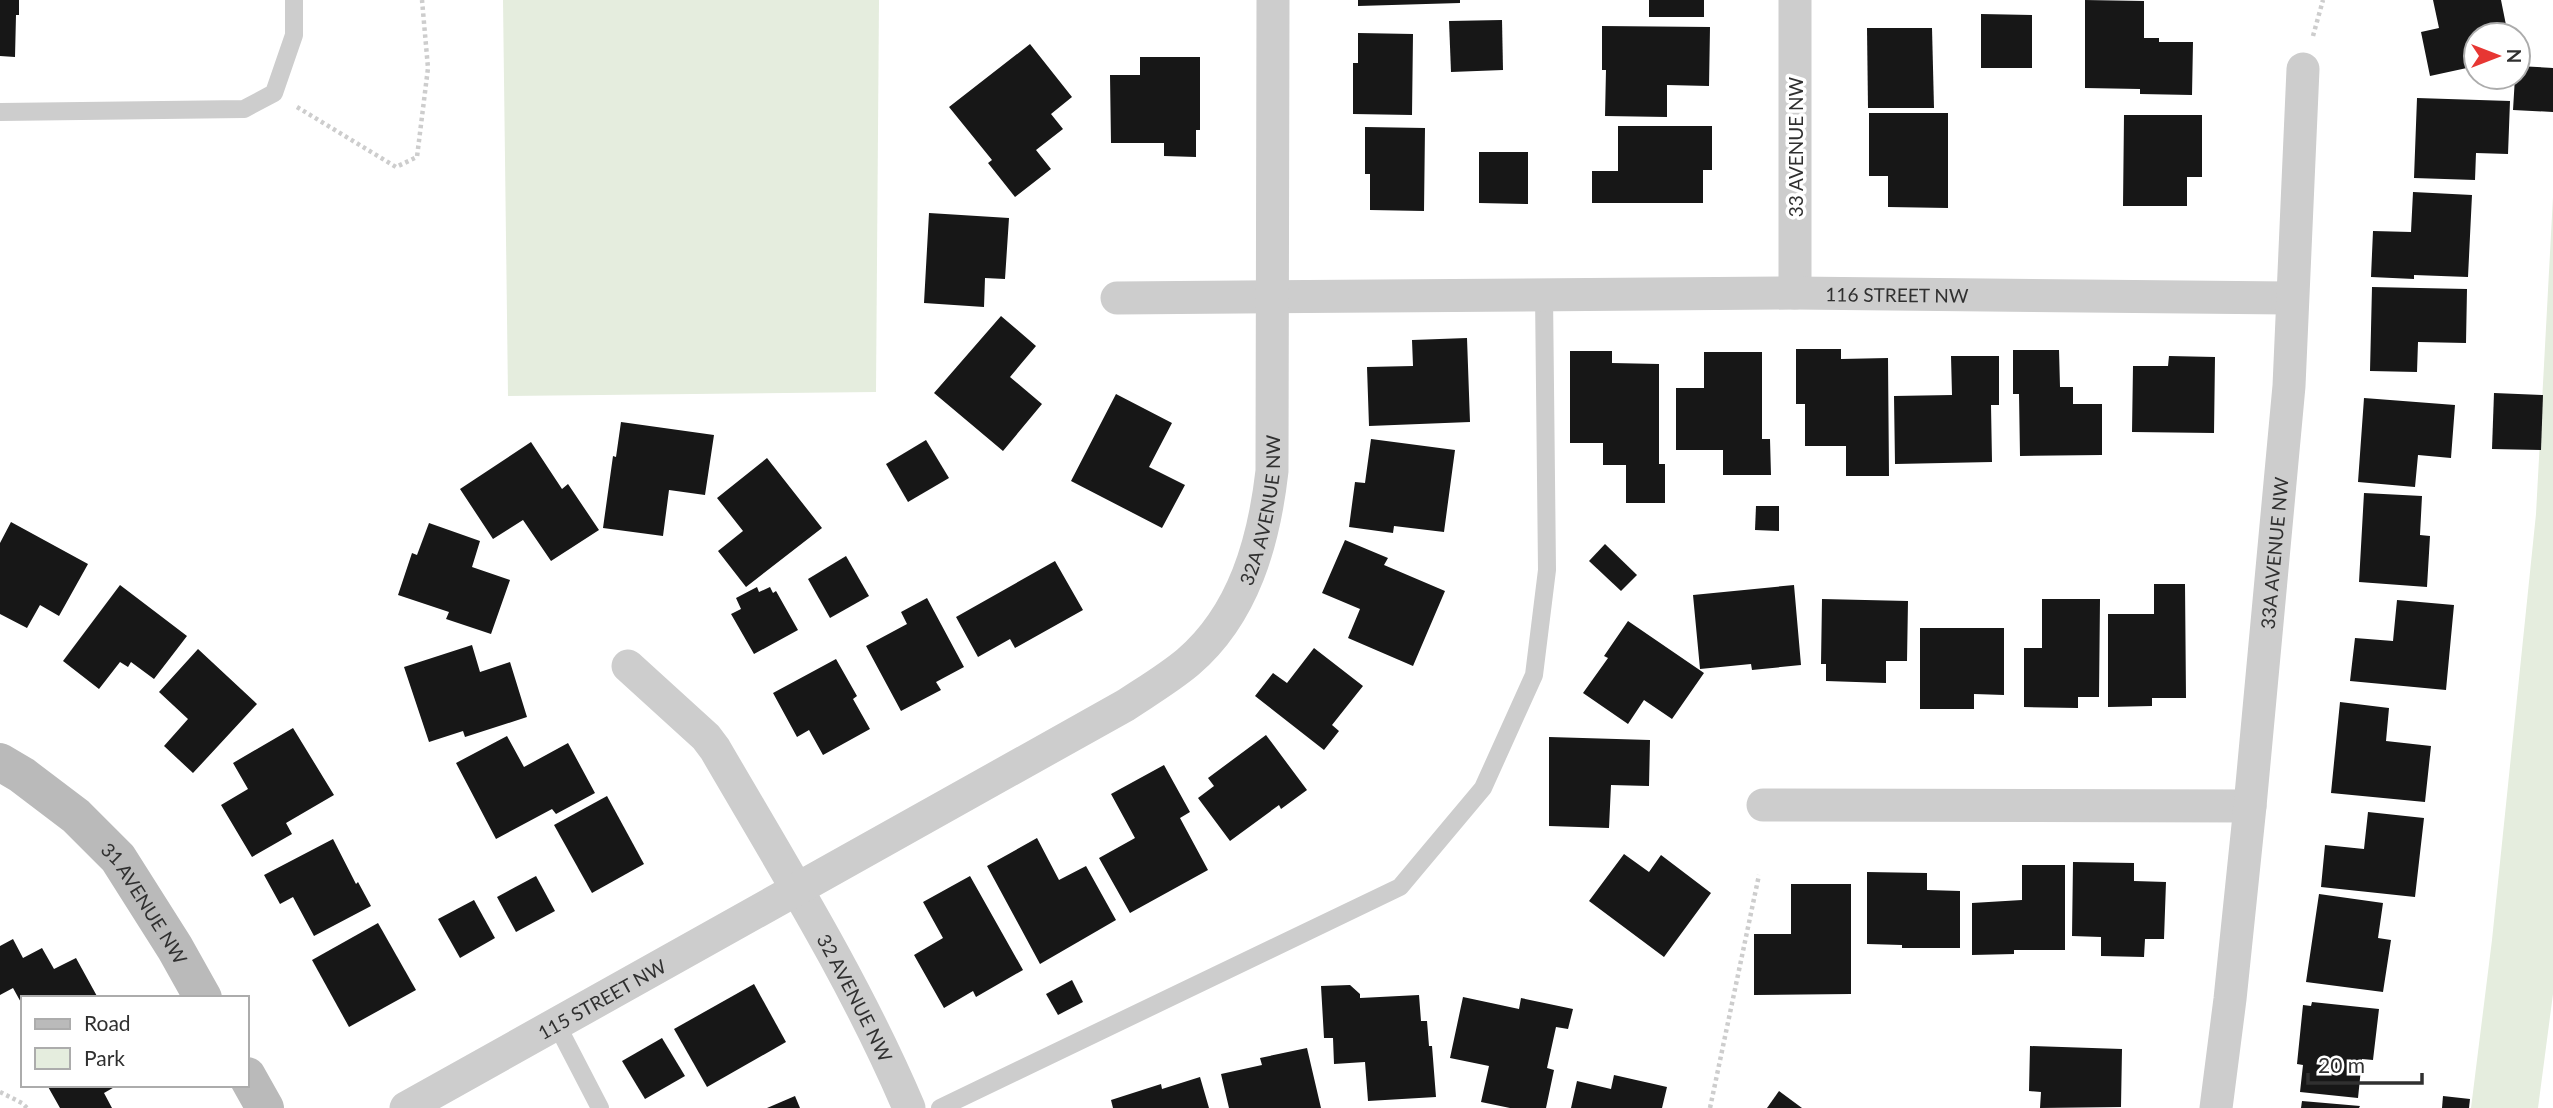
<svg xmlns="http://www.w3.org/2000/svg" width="2553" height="1108" font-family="Lato,sans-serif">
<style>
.green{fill:#e5edde}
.building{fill:#171717}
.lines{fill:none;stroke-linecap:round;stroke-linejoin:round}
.path{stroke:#cdcdcd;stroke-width:4.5;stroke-dasharray:3.5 3.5;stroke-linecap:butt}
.lane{stroke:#cdcdcd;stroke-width:18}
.street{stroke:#cdcdcd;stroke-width:33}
.secondary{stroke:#bababa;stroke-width:38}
.labels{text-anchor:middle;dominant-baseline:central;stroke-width:7;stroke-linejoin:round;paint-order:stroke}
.street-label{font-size:19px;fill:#303030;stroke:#fff}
</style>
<rect width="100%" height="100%" fill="#fff"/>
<!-- green -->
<g class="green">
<path d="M503,0H879L876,392L508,396Z"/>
<path d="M2553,197V994L2538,1108H2471L2492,940L2536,514Z"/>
</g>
<!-- building -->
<g class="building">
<path d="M0,0H19V15H16L15,57L0,56Z"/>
<path d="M1358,0H1460V3L1358,6Z"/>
<rect x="1649" y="0" width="55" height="17"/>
<path d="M2085,0L2144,1V38H2159V42H2193L2192,95L2140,94V89L2085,88Z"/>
<path d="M2433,0H2501L2508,35H2476V66L2430,76L2421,32L2439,28Z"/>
<path d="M1981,14L2032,15V68H1981Z"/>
<path d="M1502,20L1503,70L1451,72L1449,21Z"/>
<path d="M1602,26L1710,27L1709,86L1667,85V117L1605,116L1606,70H1602Z"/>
<path d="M1867,28H1932L1934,108H1868Z"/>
<path d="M1358,33L1413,34L1412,115L1353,114V63H1358Z"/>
<path d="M1030,44L1072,97L1051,114L1063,129L1036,150L1051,169L1015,197L988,163L992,160L949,107Z"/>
<path d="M1140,57H1200V130H1196V157L1164,156V143H1111L1110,75H1140Z"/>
<path d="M2518,66L2553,68V112L2513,110L2515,77H2518Z"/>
<path d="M2417,98L2510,101L2508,154L2476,153L2475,180L2414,178Z"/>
<path d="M1869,113H1948V208L1888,207V176H1869Z"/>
<path d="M2124,115H2202V177H2187V206H2123Z"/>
<path d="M1618,126H1712V170H1703V203H1592V171H1618Z"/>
<path d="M1365,127L1425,128L1424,211L1370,210V174H1365Z"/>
<path d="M1479,152H1528V204L1479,203Z"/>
<path d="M2413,192L2472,195L2468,277L2414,275V279L2371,277L2373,231L2411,232Z"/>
<path d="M929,213L1009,218L1005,279L985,278L984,307L924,303Z"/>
<path d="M2372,287L2467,289L2466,343L2418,342L2417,372L2370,371Z"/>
<path d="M1001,316L1036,346L1010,377L1042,404L1003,451L934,393Z"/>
<path d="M1467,338L1470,422L1369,426L1367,367L1413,366L1412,340Z"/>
<path d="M1796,349H1841V359L1888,358L1889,476H1846V446H1805V404H1796Z"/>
<path d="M2013,350H2059L2060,387H2073V404H2102V455L2020,456L2019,394H2013Z"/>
<path d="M1570,351H1612V363L1659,364V464H1665V503H1626V465H1603V443H1570Z"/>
<path d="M1704,352H1762V439H1770L1771,475H1723V450H1676V388H1704Z"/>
<path d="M1951,356H1999V405H1991L1992,462L1895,464L1894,396L1952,395Z"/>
<path d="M2169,356L2215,357L2214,433L2132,432L2133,366H2168Z"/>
<path d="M2494,393L2543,395L2541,450L2492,449Z"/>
<path d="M1116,394L1172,423L1149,467L1185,485L1162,528L1071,481Z"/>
<path d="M2364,398L2455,405L2451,458L2418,455L2415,487L2358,482Z"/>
<path d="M621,422L714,435L705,495L669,490L663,536L603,528L613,456L616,457Z"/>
<path d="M1371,439L1455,450L1444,532L1394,526L1393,533L1349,527L1355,482L1365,483Z"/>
<path d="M926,440L949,478L908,502L886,464Z"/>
<path d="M531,442L562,489L568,484L599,530L551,561L523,520L493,539L460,489Z"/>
<path d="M767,458L822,528L746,587L718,551L743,531L717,498Z"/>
<path d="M2364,493L2422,496L2420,535L2430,536L2427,587L2359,582Z"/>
<path d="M1756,506H1779V531L1755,530Z"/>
<path d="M11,522L88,564L59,616L40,605L27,628L0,614V543Z"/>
<path d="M429,523L480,541L472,567L510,580L491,634L446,619L449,612L398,595L412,553L417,555Z"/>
<path d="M1345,540L1388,558L1384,565L1445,591L1413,666L1348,638L1360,609L1322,593Z"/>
<path d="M1605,544L1637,575L1621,591L1589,561Z"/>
<path d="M846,556L869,596L830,618L808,579Z"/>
<path d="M1055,561L1083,610L1015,648L1010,639L978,657L956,617Z"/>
<path d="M2154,584H2185L2186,698H2152V706L2108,707V614H2154Z"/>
<path d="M120,585L187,636L154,679L131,662L128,667L120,662L99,689L63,661Z"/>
<path d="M1794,585L1801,665L1752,670L1751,664L1700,669L1693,595Z"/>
<path d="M757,587L759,592L770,587L773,593L776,591L798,630L754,654L731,614L741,609L736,598Z"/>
<path d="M927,598L964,667L936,682L941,690L901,711L866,646L907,624L901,612Z"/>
<path d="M1822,599L1908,601L1907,661H1886V683L1826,681V664H1821Z"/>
<path d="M2042,599H2100L2099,697H2078V708L2024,707V648H2042Z"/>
<path d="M2397,600L2454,605L2446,690L2350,681L2355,638L2393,641Z"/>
<path d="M1628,621L1704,673L1672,719L1644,700L1628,724L1583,693L1608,658L1604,656Z"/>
<path d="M1920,628H2004V695L1974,694V709H1920Z"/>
<path d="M472,645L480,672L510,662L527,717L465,737L463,731L429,742L404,667Z"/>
<path d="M1314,648L1363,686L1332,725L1339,731L1324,750L1255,696L1273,673L1287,683Z"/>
<path d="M198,649L257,704L193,773L164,746L188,719L159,692Z"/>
<path d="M836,659L857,696L853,699L870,729L823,755L809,730L797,737L773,693Z"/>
<path d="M2340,702L2389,708L2386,741L2431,746L2425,802L2331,793Z"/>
<path d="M293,728L334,795L286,823L292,834L252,857L221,805L248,789L233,763Z"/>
<path d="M1266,735L1307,790L1281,809L1279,805L1230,841L1198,798L1214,786L1208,778Z"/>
<path d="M507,736L524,767L568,743L595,793L556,814L552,809L496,839L456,763Z"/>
<path d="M1549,737L1650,740L1649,786L1611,785L1609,828L1549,826Z"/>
<path d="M1164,765L1190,812L1180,818L1208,870L1130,913L1099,858L1135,838L1111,794Z"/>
<path d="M607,796L644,864L592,893L554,825Z"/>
<path d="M2368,812L2424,818L2415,897L2321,887L2325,845L2364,849Z"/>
<path d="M1037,838L1059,880L1086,866L1116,920L1040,964L987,866Z"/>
<path d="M333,839L356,884L358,882L371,906L314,936L293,897L280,904L264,875Z"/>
<path d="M1624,854L1649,872L1661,855L1711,893L1664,957L1589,901Z"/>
<path d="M2073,862L2134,863V881L2166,882L2164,939H2145L2144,957L2101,956V937L2072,936Z"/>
<path d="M2022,865H2065V950H2014V954L1972,955V903L2022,900Z"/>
<path d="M1867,872L1927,873V890L1960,891V948H1902V945L1867,944Z"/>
<path d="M536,876L555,911L516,932L497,897Z"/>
<path d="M970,876L1023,970L976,997L973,991L944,1008L914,955L943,938L923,902Z"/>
<path d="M1791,884H1851V994L1754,995V934H1791Z"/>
<path d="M2319,894L2383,903L2378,938L2391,940L2383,992L2306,982Z"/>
<path d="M474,900L495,938L460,958L438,919Z"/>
<path d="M378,923L416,990L349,1027L312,960Z"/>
<path d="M13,939L23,958L42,948L54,969L76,958L98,998H23V1006L13,988L0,995V946Z"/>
<path d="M1072,980L1083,1002L1058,1015L1046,994Z"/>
<path d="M754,984L786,1042L707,1087L674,1029Z"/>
<path d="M1350,985L1360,994V998L1419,995L1421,1021H1427L1429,1046H1432L1436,1097L1368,1101L1365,1062L1334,1064L1333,1038H1324L1321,986Z"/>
<path d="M1463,997L1519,1009L1521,998L1573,1009L1568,1029L1556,1027L1547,1068L1554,1070L1546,1108H1510L1481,1102L1489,1066L1450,1058Z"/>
<path d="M2312,1002L2379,1009L2373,1060L2362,1059L2358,1098L2300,1092L2303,1065L2297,1064L2303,1005L2311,1006Z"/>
<path d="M662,1038L685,1076L645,1099L622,1061Z"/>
<path d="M2030,1046L2122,1049L2121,1107L2040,1108L2041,1092L2029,1091Z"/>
<path d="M1307,1048L1321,1108H1229L1221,1074L1262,1065L1260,1058Z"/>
<path d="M1614,1075L1667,1087L1662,1108H1571L1577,1081L1611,1089Z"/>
<path d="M1200,1077L1209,1108H1113L1111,1100L1161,1084L1162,1089Z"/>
<path d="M47,1085H118L104,1093L112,1108H60Z"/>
<path d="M1779,1091L1802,1108H1767Z"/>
<path d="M795,1096L800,1108H767Z"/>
<path d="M2443,1096L2470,1099L2469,1108H2442Z"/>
<path d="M2302,1101L2360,1106L2359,1108H2301Z"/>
</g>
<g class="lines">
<!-- path -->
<g class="path">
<path d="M2313,36L2323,0"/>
<path d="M297,107L396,167L417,157L428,68L422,0"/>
<path d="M0,1092L22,1103L27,1108"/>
<path d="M1710,1108L1759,875"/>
</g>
<!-- lane -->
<g class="lane">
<path d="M0,112L244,109L274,93L294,35V0"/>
<path d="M557,1025L600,1108"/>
<path d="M940,1108L1400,887L1483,788L1534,675L1547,570L1544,294"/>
</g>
<!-- street -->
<g class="street">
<path d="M1795,0V293"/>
<path id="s1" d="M1117,298L1795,293L2292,298"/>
<path id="s2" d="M628,666L706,737L715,749C783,866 856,983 909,1108"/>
<path d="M1763,805L2250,806"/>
<path id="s3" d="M406,1108L1126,705C1147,691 1169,678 1188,662C1244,614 1264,541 1272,471L1273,0"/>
<path id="s4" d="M2216,1108L2230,999L2250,806L2289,386L2303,69"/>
</g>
<!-- secondary -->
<g class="secondary">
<path id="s5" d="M0,762L22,775L76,816L118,858L175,948L203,998"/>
<path d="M247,1076L265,1108"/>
</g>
</g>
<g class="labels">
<!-- street labels -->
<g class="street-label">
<text transform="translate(1795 147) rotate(-90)">33 AVENUE NW</text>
<text stroke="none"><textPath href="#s1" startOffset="780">116 STREET NW</textPath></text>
<text stroke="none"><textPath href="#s3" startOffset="1074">32A AVENUE NW</textPath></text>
<text stroke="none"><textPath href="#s4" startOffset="558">33A AVENUE NW</textPath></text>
<text stroke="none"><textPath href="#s5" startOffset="205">31 AVENUE NW</textPath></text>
<text stroke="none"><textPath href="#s2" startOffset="406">32 AVENUE NW</textPath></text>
<text stroke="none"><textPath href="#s3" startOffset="224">115 STREET NW</textPath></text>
</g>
</g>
<!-- legend -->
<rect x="21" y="996" width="228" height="91" fill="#ffffff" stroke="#acacac" stroke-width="2"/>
<rect x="35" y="1019" width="35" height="10" fill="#bababa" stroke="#acacac" stroke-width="2"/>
<text x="84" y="1031" font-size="21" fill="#303030">Road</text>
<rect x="35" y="1048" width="35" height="21" fill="#e5edde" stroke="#acacac" stroke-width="2"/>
<text x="84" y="1066" font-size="21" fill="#303030">Park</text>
<!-- north arrow -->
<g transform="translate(2497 56) rotate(90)"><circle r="33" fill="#ffffff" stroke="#acacac" stroke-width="2"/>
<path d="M0-5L12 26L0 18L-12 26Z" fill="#e73633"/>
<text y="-10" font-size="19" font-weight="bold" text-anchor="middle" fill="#303030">N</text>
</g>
<!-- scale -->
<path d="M2308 1073v10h114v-10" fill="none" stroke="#303030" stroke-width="3.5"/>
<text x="2318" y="1073" font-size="21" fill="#303030" stroke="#ffffff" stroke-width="5" paint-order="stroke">20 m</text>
</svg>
